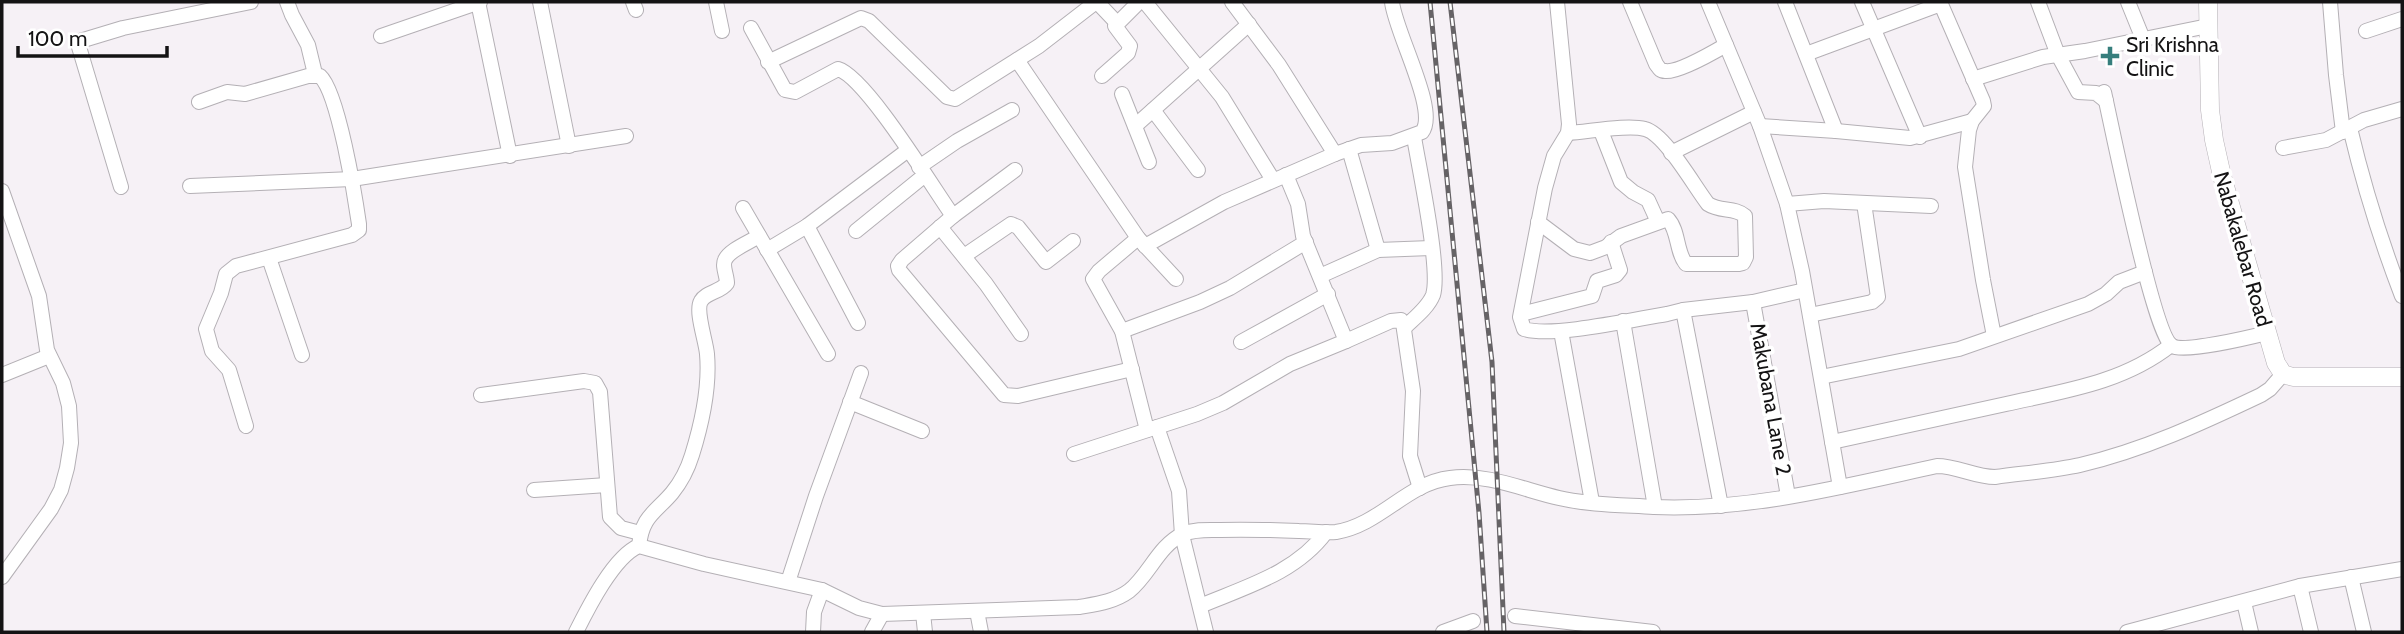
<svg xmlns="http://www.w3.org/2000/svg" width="2404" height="634" font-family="Cabin,sans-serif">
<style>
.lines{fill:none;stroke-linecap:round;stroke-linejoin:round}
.minor-casing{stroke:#b4b0b5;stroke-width:16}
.major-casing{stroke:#b4b0b5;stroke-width:19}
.minor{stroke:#fff;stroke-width:14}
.major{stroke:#fff;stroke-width:18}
.rail-casing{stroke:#666366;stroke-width:5}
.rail{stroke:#fff;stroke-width:2.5;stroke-dasharray:8;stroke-linecap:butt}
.poi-dot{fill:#367e7c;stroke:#fff;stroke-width:2.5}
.labels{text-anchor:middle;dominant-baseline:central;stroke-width:7;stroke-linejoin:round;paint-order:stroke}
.poi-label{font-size:21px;fill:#141314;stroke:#fff;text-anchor:start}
.street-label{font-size:21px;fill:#141314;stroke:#fff}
</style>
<rect width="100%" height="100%" fill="#f6f1f6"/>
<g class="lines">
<!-- minor casing -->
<g class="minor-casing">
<g id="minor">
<path d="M287,2L292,15L308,45L315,74"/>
<path d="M478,2L510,156"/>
<path d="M540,2L569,146"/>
<path d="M633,2L636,10"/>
<path d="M716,2L722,31"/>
<path d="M1097,2L1116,22"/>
<path d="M1145,2L1222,97L1273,180"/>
<path d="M1232,2L1279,65L1335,154"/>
<path d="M1557,2L1569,124L1568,133L1554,156L1545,188L1520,317L1524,329C1552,338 1635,319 1667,314L1683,310L1753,302L1805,290"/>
<path d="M1630,2L1656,64C1659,68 1660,71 1665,71C1678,73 1714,52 1726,45"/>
<path d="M1708,2L1760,126L1787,204L1802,271L1840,487"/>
<path d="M1785,2L1836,131"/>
<path d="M1862,2L1920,137"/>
<path d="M1940,2L1983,101L1984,106L1972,121L1969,130L1965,167L1983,280L1994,336"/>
<path d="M2038,2L2058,55L2078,92L2096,93L2106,101"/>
<path d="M2128,2L2143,39"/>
<path d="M2330,2L2336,75L2343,132"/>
<path d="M751,28L785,90L795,92L838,69C866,77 933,188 953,216"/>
<path d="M2366,31L2402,19"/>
<path d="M381,36L480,2"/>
<path d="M1806,54L1941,4"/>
<path d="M1017,60L1138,238L1176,279"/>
<path d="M768,62L861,18L869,21L947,97L955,99L1039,46L1096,2"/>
<path d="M1102,76L1128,53L1130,46L1115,26L1139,2"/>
<path d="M1973,79L2043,57L2085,51L2208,26"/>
<path d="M2104,92C2112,127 2153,333 2172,346C2184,353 2251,337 2267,333"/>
<path d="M1122,94L1149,162"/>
<path d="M199,102L227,92L245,94L308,76H320C338,92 355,196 359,224V230L352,235L236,266L226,274L221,293L206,329L212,351L229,370L246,426"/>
<path d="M1153,110L1198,170"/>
<path d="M1135,126L1249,24"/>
<path d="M1760,126L1836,131L1910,138L1972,121"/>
<path d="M2350,128C2364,187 2380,239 2402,296"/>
<path d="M1601,131L1621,182L1633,192L1648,200L1658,222"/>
<path d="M2283,148L2326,140L2364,120L2402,109"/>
<path d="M1349,149L1378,250"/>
<path d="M1671,153L1754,112"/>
<path d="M919,167L957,141L1012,110"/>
<path d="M1015,170L953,216L902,260L898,266L899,270L1004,395L1018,396L1132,369"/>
<path d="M1286,175L1298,204L1303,236L1346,341L1391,321L1401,320L1403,323L1413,391L1410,456L1420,488"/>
<path d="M190,186L352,179L626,136"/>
<path d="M121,187L79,47L80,41L123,28L251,2"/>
<path d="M2,191L39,296L47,350L63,383L69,406L71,443L67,468L61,490L51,509L2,577"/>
<path d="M1787,204L1824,201L1931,206"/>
<path d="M743,208L828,354"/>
<path d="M1538,222L1574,249L1590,253L1606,247L1621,236L1668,219C1679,231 1676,252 1686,264H1739L1743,263L1746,257L1745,216C1735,207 1720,212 1708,204C1694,186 1665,134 1645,129C1627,124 1588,132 1568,133"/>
<path d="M807,226L858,323"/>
<path d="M940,227L986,284L1021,334"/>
<path d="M856,231L925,175"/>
<path d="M1138,238L1099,271L1093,279L1122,331L1147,430"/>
<path d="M1145,246L1224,202L1335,154L1361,145L1392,143L1422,132C1439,111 1395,32 1392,2"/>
<path d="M767,250L807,226L908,150"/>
<path d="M964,256L1011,224L1018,227L1046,262L1073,241"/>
<path d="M269,258L302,355"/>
<path d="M1320,276L1378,250L1431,248"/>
<path d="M1753,302L1788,496"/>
<path d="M1683,310L1721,506"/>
<path d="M1521,314L1592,296L1597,281L1616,275L1620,270L1611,242"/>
<path d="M1810,315L1872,302L1878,297L1864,203"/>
<path d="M1623,321L1655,507"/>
<path d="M1404,328C1413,319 1428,308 1433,295C1441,270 1419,168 1414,137"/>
<path d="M1122,331L1200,302L1230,288L1306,242"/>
<path d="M1561,331L1592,502"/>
<path d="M1241,342L1328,294"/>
<path d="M2,375L49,356"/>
<path d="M1821,377L1959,349L2088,304L2106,294L2119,282L2145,272"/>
<path d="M481,395L584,381L595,383L600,392L610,517L621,528L640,533"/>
<path d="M850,402L922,431"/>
<path d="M1157,427L1179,491L1182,535L1206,632"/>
<path d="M1832,442C1890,429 1948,417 2006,404C2064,391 2123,383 2171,345"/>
<path d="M1074,454L1197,414L1223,403L1290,364L1346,341"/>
<path d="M534,490L607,485"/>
<path d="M639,546C642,516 655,513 672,493C681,482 688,468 692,455C702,423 710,388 707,354C706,341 695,311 701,301C706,292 721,292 727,283C727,276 722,266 725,260C729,250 750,242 759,236"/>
<path d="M2351,577L2364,632"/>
<path d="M788,582L816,496L861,373"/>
<path d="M2300,586L2311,632"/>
<path d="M2244,602L2251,632"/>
<path d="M1200,606C1245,587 1296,573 1326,532"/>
<path d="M977,611L981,632"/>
<path d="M923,613L925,632"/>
<path d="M1515,616L1653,632"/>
<path d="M576,632C588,608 614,556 639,546L704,564L822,590L859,608L882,614L1079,607C1096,604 1114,602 1129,591C1150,574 1158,546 1183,534C1195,529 1208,530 1220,530C1246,529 1273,530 1299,531C1311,531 1325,533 1336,532C1380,525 1407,483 1450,478C1487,473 1524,490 1559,498C1589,505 1623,505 1654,507C1750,511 1845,486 1937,466C1957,466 1975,477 1995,477C2023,473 2053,471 2080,465C2144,450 2202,423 2261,395L2270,389L2283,374"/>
<path d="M813,632L814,612L822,590"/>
<path d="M872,632L882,614"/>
<path d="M1443,632L1473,621"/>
<path d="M2127,632L2300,586L2402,569"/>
</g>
</g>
<!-- major casing -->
<g class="major-casing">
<path id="major" d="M2208,2L2210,110L2214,140L2222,176L2276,363L2283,374L2293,377H2402"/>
</g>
<!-- minor -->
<use href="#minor" class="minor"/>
<!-- major -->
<use href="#major" class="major"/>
<!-- rail casing -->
<g class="rail-casing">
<g id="rail">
<path d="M1430,2L1479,513L1487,632"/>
<path d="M1450,2L1492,362L1504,632"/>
</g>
</g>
<!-- rail -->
<use href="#rail" class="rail"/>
</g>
<!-- markers -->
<path class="poi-dot" d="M2106.5 45.5h7v7h7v7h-7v7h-7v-7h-7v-7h7z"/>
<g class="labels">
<!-- poi labels -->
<g class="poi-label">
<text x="2126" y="44">Sri Krishna<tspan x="2126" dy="24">Clinic</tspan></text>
</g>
<!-- street labels -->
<g class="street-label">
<text transform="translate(2243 249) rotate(74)">Nabakalebar Road</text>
<text transform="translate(1771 399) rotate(80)">Makubana Lane 2</text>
</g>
</g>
<!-- border -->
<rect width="2404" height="634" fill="none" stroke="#141314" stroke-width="7"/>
<!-- scale -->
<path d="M18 46v10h149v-10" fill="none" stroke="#141314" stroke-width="3.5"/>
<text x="28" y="46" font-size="21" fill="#141314" stroke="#ffffff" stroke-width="5" paint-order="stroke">100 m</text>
</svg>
